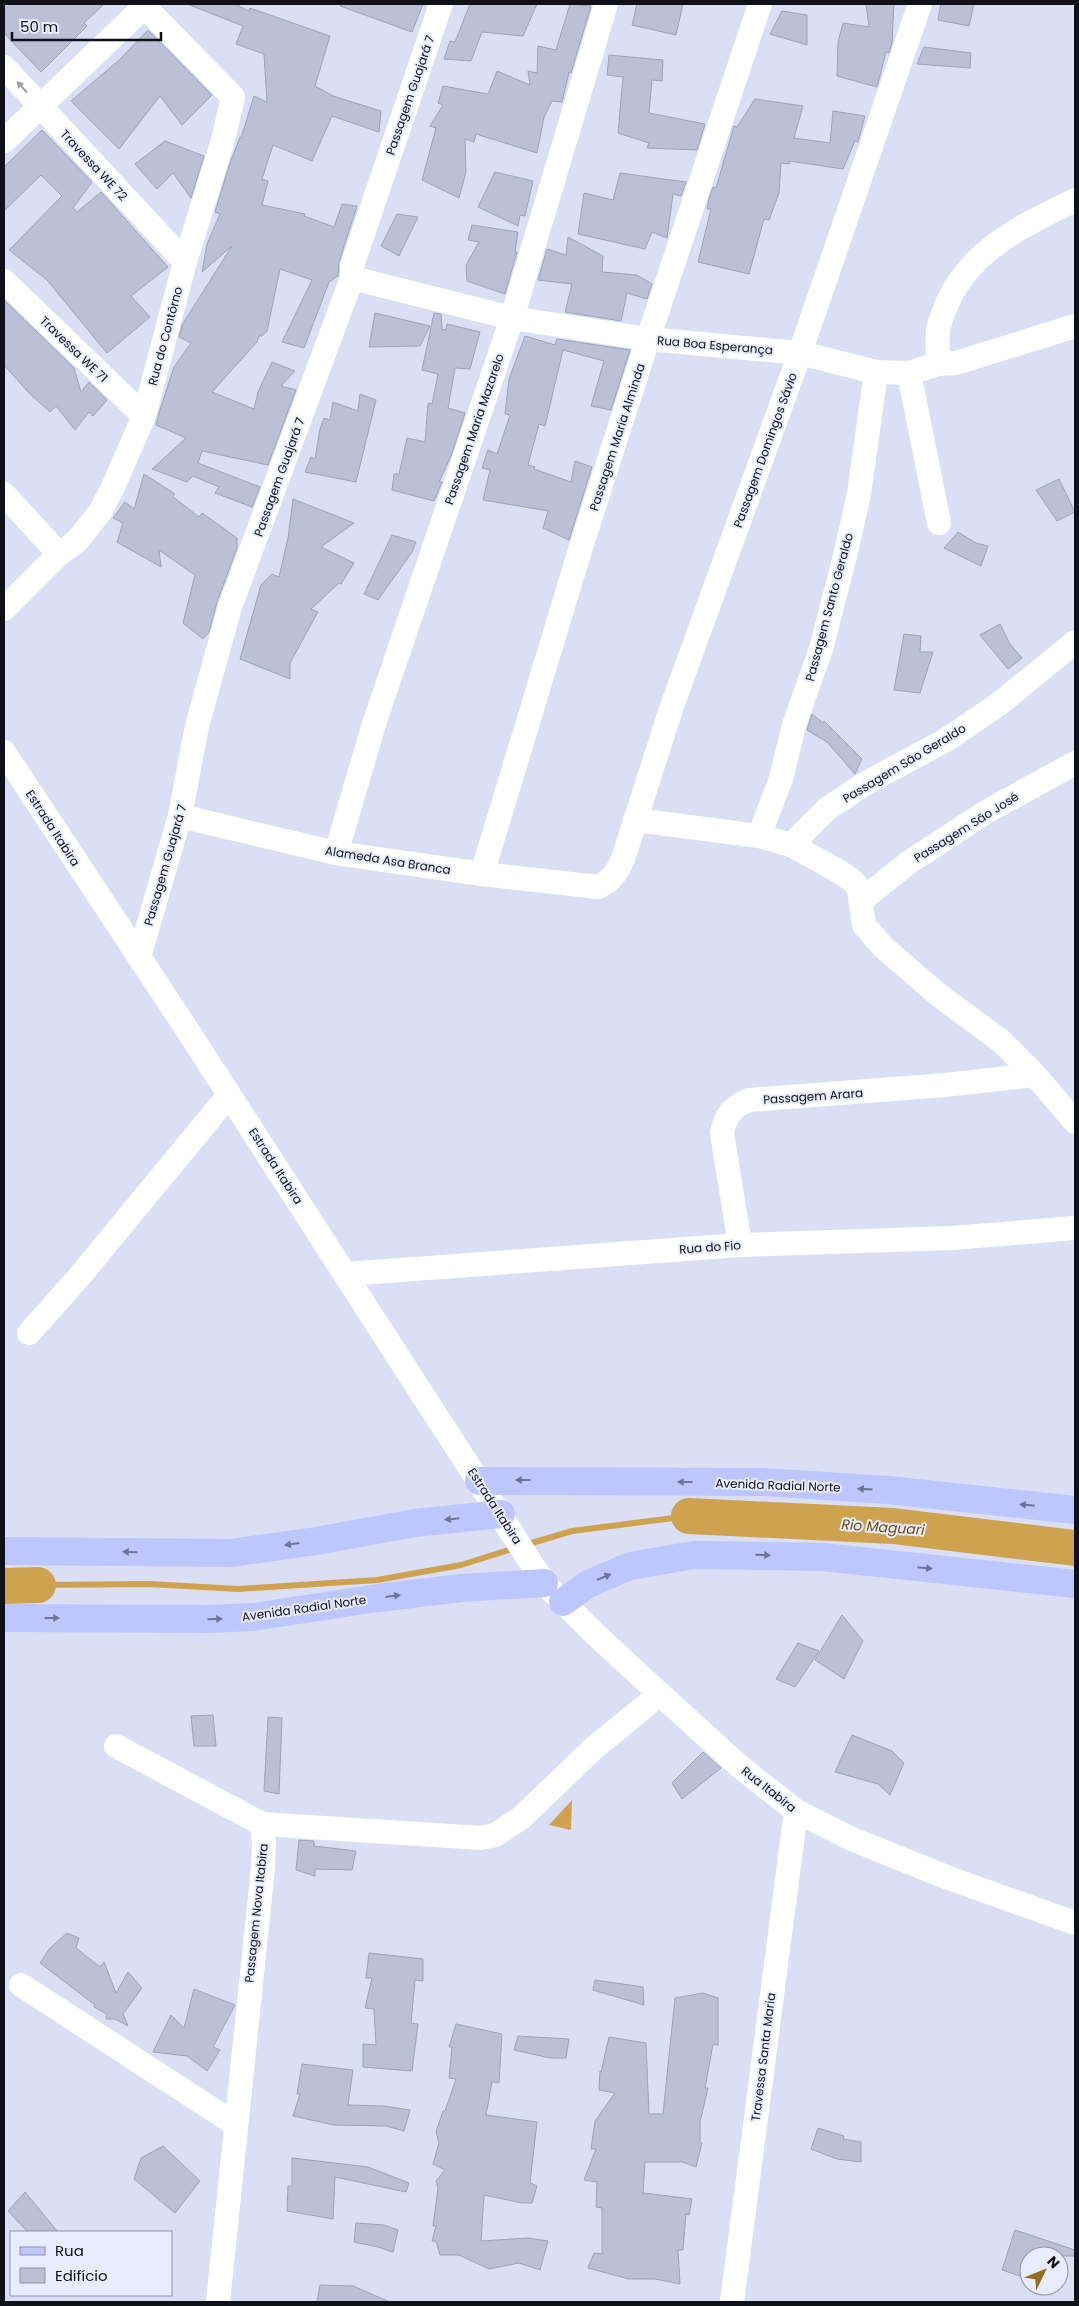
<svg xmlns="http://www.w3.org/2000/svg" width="1079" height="2306" font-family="Poppins,sans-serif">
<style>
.water{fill:#cfa24f}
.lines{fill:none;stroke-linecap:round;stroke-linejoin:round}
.stream{stroke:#cfa24f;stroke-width:6}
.river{stroke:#cfa24f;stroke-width:36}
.building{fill:#bbc0d6;stroke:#9da2b7}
.minor{stroke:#fff;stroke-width:24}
.major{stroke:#bdc6fe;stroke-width:28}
.oneway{fill:#9f9fa3}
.oneway2{fill:#6f7496}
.labels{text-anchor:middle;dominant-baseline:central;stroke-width:4;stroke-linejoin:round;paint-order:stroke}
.street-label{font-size:12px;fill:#0f1018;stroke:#e8ecff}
.water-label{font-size:14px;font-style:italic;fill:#6b4d0b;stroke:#e8ecff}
</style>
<rect width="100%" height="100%" fill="#dadff6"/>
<!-- water -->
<path class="water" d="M572,1800L571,1830L549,1825Z"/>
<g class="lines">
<!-- stream -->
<g class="stream">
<path d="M525,1545L572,1531L689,1516"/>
<path d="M38,1585L149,1584L238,1589L377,1580L461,1565L515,1548"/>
</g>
<!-- river -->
<g class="river">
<path d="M689,1516L893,1526L1075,1548"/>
<path d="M4,1586L38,1585"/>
</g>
</g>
<!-- building -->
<g class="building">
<path d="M4,4H104L84,23L87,26L41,72L4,33Z"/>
<path d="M187,4H235L249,11L250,8L330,36L315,86L333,96L381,111L379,132L332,116L312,161L273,145L262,179L268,181L262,205L305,214L304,216L334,227L342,204L357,206L339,262L338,276L329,282L304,348L282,342L312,280L280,269L267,331L262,336H259L257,342L212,392L254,409L258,392L272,362L295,371L281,386L296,390L268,465L202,451L198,463L260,487L252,507L215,493L219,487L193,476L187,482L152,469L186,438L156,425L159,413L174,367L191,343L179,337L182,325L232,246L202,272L207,244L220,214L215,212L229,166L240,137L241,138L254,96L267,102L264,54L236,44L243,26Z"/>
<path d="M341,4H423L412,32L340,6Z"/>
<path d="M470,4H537L523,36L482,32L471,61L444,59L450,41L455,42Z"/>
<path d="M570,4L591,6L571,73L569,72L562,102L552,101L544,117L537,153L476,134L474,142L465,139L466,172L459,198L422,180L436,128L430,126L443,105L438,103L443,86L488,94L497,71L530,85L528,71L537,73L538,46L556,50Z"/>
<path d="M637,4H683L676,35L632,25Z"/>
<path d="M866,4H894L892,43L889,53L886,52L877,87L837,76L838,42L843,23L869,27Z"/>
<path d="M941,4H974L969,26L938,20Z"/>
<path d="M782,11L807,15V45L770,34Z"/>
<path d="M148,30L212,95L182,125L160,96L119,149L71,101L118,61Z"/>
<path d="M924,47L971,53L970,68L917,64Z"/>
<path d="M609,55L663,60L662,81L652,80L649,113L705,124L697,150L647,148L649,143L618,133L623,77L607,75Z"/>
<path d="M755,99L803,106L794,138L830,143L833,111L865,116L858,142L855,141L843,169L789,161V164L781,163L779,193L769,220L764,219L749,274L698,262L711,209H707L708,202L713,187L716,188L734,126L737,127Z"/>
<path d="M42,130L92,182L73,208L77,212L101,192L168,267L131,296L150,317L107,353L47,280L9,250L62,196L41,175L4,211V167Z"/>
<path d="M165,141L204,156L191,198L173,173L157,189L135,164Z"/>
<path d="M495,172L533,181L525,216L520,215L518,226L478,207Z"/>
<path d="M620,173L686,182L681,196L673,194L667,238L652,232L645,249L578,234L584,193L613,200Z"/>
<path d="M397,214L418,217L399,256L381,246Z"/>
<path d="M472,225L518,232L515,252H517L505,294L467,281L466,265L479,242L468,240Z"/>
<path d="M568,237L603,256L602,272L637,275L652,284L647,299L627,293L621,321L565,312L572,284L538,280L547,249L566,255Z"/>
<path d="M4,300L74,368L81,392L89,382L107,400L93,416L89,412L75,430L56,406L50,412L29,393L4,365Z"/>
<path d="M375,313L430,326L420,346L369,347Z"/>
<path d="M434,313L441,314L442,329L446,330L447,324L480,332L470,369L455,368L448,408L465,413L451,456L439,482H442L434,501L392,490L394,474H399L407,438L425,442L428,403L432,404L438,374L422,370Z"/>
<path d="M525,336L555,345L557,339L630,350L611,410L591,406L604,361L563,350L545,426L539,424L528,465L535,467L534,469L571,482L575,461L592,467L569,540L543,528L548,511L483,500L490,470L482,468L488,450L497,454L510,415L505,414L509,379Z"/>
<path d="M360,394L376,400L356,482L305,472L311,457L315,459L320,429L324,418L330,420L333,402L358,411Z"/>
<path d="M144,474L175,494L172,496L199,517L202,513L237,538V548L217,602L209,632L203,639L183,623L195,575L159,550L161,567L117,542L123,523L113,518L125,502L134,509Z"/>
<path d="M1059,479L1075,512L1057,521L1036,490Z"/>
<path d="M293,499L354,523L321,547L354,563L341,584L339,583L311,609L318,612L290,663V679L240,659L261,585L272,574L279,577L288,538Z"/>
<path d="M958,532L976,543L988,546L981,566L944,548Z"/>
<path d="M392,535L416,542L412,552L378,600L364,594Z"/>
<path d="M1000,624L1010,644L1022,658L1008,669L980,635Z"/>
<path d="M904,634L921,636L920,652H933L920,693L894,690Z"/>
<path d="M812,714L823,723L824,721L862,759L855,774L827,742L807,730Z"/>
<path d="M842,1615L863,1641L844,1679L815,1660Z"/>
<path d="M798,1643L819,1651L795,1687L776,1679Z"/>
<path d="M213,1715L216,1746H194L191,1716Z"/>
<path d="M268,1717L282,1718L279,1794L264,1791Z"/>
<path d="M852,1735L892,1751L904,1763L890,1795L878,1784L835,1772Z"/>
<path d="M703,1752L721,1768L682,1799L672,1783Z"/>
<path d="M299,1840L314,1841V1846L356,1851L352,1870L315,1869V1876L296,1870Z"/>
<path d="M67,1933L79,1938L76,1948L100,1967L104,1962L116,1993L128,1972L142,1988L123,2014L128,2026L115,2019H106L107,2014L94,2007L95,2005L40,1963L50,1948Z"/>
<path d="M369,1953L423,1959V1981L415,1980L411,2023L418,2024L412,2071L363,2067V2044L376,2045L374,2009L365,2008L372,1978H366Z"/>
<path d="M595,1980L643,1987L644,2005L593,1990Z"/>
<path d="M194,1989L235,2005L213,2047L220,2050L207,2071L187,2056L153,2052L171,2015L184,2028Z"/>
<path d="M703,1993L718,1998V2045L713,2044L705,2088H708L700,2122V2142L702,2143L696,2167L682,2162H645L643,2195L644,2193L692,2199L689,2215L686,2214L683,2250H678L680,2284L655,2279H629L588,2268L594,2253L602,2254V2208L596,2207L597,2182L584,2180L596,2149H591L595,2121L615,2093L599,2090L600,2071L601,2072L609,2037L646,2043L649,2114H663L675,1998Z"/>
<path d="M456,2024L502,2034L499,2083L492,2082L486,2115L537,2122L530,2183L537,2186L532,2203H522L484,2195L481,2241L528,2238L548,2241L540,2270L519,2263L489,2269L459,2255H440L436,2241H432L436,2226H433L438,2188L436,2181L445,2170L433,2164L439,2143L436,2132L443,2111H445L456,2079L449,2078L452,2047H449Z"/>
<path d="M518,2036L569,2039L566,2058H550L514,2050Z"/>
<path d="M302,2064L353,2070L348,2105L384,2106L410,2110L404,2131L386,2126L334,2125L293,2116L300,2094H297Z"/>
<path d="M818,2128L844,2136L843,2139L861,2142V2162L837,2159L811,2149Z"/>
<path d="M163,2146L200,2181L175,2213L134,2179L141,2158Z"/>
<path d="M292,2158L368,2167L409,2183L406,2192L335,2177L333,2219L287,2211L288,2186H292Z"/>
<path d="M25,2192L58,2232H28L8,2211Z"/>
<path d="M356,2223L384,2225L398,2230L393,2252L378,2247L354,2242Z"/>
<path d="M1015,2230L1075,2250V2256H1029V2279L1002,2270Z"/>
<path d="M320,2285L353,2286L390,2302H317Z"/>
</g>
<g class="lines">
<!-- minor -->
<g class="minor">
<path d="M4,67L185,262"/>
<path d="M4,141L147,4"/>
<path d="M352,278L512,318L648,339L800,353L876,372L909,373L938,364L956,363L1075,326"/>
<path d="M4,281L144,416"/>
<path d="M938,364C938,353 937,341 938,330C939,324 942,317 944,311C965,252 1022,226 1075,200"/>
<path d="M909,373L939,523"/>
<path d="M4,494L59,554"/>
<path d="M4,609L59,554L77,541L100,512L113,487L144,416L185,262L223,140L233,97L142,4"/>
<path d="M4,752L190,1034L544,1583L595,1634L660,1694L738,1765L796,1811L852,1839L946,1877L1075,1923"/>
<path d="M180,816L336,853L482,874L598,887C612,881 617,872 623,859L671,709L800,353L920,4"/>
<path d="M635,820L759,836L791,845L840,872L853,881L859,889L864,925L883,947L940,996L1001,1041L1035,1075L1075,1122"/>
<path d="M759,836L781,779L794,725L821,649L845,556L859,494L876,372"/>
<path d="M791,845L827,809L866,783L946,740L999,704L1075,642"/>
<path d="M336,853L375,721L512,318L606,4"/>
<path d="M482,874L581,547L648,339L760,4"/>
<path d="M862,900L908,863L986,812L1075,763"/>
<path d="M139,957L180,816L197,726L230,607L352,278V266L441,4"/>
<path d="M740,1245L722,1133C725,1116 732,1107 749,1100L945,1085L1035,1075"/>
<path d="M346,1274L740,1245L953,1238L1075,1228"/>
<path d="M29,1333L79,1277L229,1095"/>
<path d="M116,1746L262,1824L481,1838L495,1835L521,1818L594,1748L660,1694"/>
<path d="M21,1985L235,2124"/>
<path d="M218,2302L263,1868L264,1844L262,1824"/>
<path d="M732,2302L796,1811"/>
</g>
<!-- major -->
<g class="major">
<path d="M479,1481L762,1482L888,1490L1075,1510"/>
<path d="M4,1551L231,1553L316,1541L415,1523L501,1514"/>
<path d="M563,1602L588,1584L630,1566L694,1555L823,1557L1075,1584"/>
<path d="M4,1618L209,1619L253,1617L378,1598L462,1588L544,1583"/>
</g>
</g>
<!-- one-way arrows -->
<defs><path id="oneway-solid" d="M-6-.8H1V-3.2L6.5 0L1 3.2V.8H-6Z" transform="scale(1.25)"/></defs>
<use class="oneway" href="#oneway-solid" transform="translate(22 87) rotate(-133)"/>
<g class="oneway2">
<use href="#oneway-solid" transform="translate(523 1480) rotate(180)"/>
<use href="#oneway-solid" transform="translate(685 1482) rotate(-180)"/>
<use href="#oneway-solid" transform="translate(865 1489) rotate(-176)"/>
<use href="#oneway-solid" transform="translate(1027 1505) rotate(-174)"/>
<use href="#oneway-solid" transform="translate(452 1519) rotate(174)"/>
<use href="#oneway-solid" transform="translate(292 1544) rotate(172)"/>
<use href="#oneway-solid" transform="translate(130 1552) rotate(-179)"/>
<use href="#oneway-solid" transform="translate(763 1555) rotate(2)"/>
<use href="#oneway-solid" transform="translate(925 1568) rotate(6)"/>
<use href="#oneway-solid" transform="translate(604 1577) rotate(-23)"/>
<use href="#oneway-solid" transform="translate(393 1596) rotate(-7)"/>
<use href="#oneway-solid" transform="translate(52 1618)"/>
<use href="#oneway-solid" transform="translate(215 1619) rotate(-2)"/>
</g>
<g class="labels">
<!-- street labels -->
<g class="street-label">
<text transform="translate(410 95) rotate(-71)">Passagem Guajará 7</text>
<text transform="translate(94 165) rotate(47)">Travessa WE 72</text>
<text transform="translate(165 336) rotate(-75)">Rua do Contôrno</text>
<text transform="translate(715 345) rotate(5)">Rua Boa Esperança</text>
<text transform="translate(74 349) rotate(44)">Travessa WE 71</text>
<text transform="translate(474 429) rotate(-71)">Passagem Maria Mazarelo</text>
<text transform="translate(617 437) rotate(-72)">Passagem Maria Alminda</text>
<text transform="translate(765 450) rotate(-70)">Passagem Domingos Sávio</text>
<text transform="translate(279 477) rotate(-70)">Passagem Guajará 7</text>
<text transform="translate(829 607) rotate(-75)">Passagem Santo Geraldo</text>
<text transform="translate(904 763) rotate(-31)">Passagem São Geraldo</text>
<text transform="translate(966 827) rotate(-32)">Passagem São José</text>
<text transform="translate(53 828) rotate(57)">Estrada Itabira</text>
<text transform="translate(388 860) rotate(9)">Alameda Asa Branca</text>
<text transform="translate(165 865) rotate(-74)">Passagem Guajará 7</text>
<text transform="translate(813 1096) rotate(-4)">Passagem Arara</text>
<text transform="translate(276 1166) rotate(57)">Estrada Itabira</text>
<text transform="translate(710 1247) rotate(-4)">Rua do Fio</text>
<text transform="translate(778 1485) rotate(2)">Avenida Radial Norte</text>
<text transform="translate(495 1506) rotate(57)">Estrada Itabira</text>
<text transform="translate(304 1608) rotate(-8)">Avenida Radial Norte</text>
<text transform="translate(769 1789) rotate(38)">Rua Itabira</text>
<text transform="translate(256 1913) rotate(-84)">Passagem Nova Itabira</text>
<text transform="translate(763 2057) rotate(-83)">Travessa Santa Maria</text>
</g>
<!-- water labels -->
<g class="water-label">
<text transform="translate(883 1527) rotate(4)">Rio Maguari</text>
</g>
</g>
<!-- border -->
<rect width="1079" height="2306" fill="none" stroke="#0f1018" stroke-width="10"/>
<!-- legend -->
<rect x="10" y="2231" width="162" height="65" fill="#e8ecff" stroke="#9194a3"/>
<rect x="20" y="2247" width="25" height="8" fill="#bdc6fe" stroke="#9194a3"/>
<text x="55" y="2256" font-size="15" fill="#0f1018">Rua</text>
<rect x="20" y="2268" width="25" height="15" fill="#bbc0d6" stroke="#9194a3"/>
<text x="55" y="2281" font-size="15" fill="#0f1018">Edifício</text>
<!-- north arrow -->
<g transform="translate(1044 2271) rotate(47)"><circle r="24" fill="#e8ecff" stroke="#9194a3"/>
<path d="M0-4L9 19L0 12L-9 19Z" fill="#976f1b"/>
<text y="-8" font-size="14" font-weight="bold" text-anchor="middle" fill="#0f1018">N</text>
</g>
<!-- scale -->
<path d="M12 32v8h149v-8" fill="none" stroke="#0f1018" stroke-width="2.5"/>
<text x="20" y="32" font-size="15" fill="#0f1018" stroke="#e8ecff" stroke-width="4" paint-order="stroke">50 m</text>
</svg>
